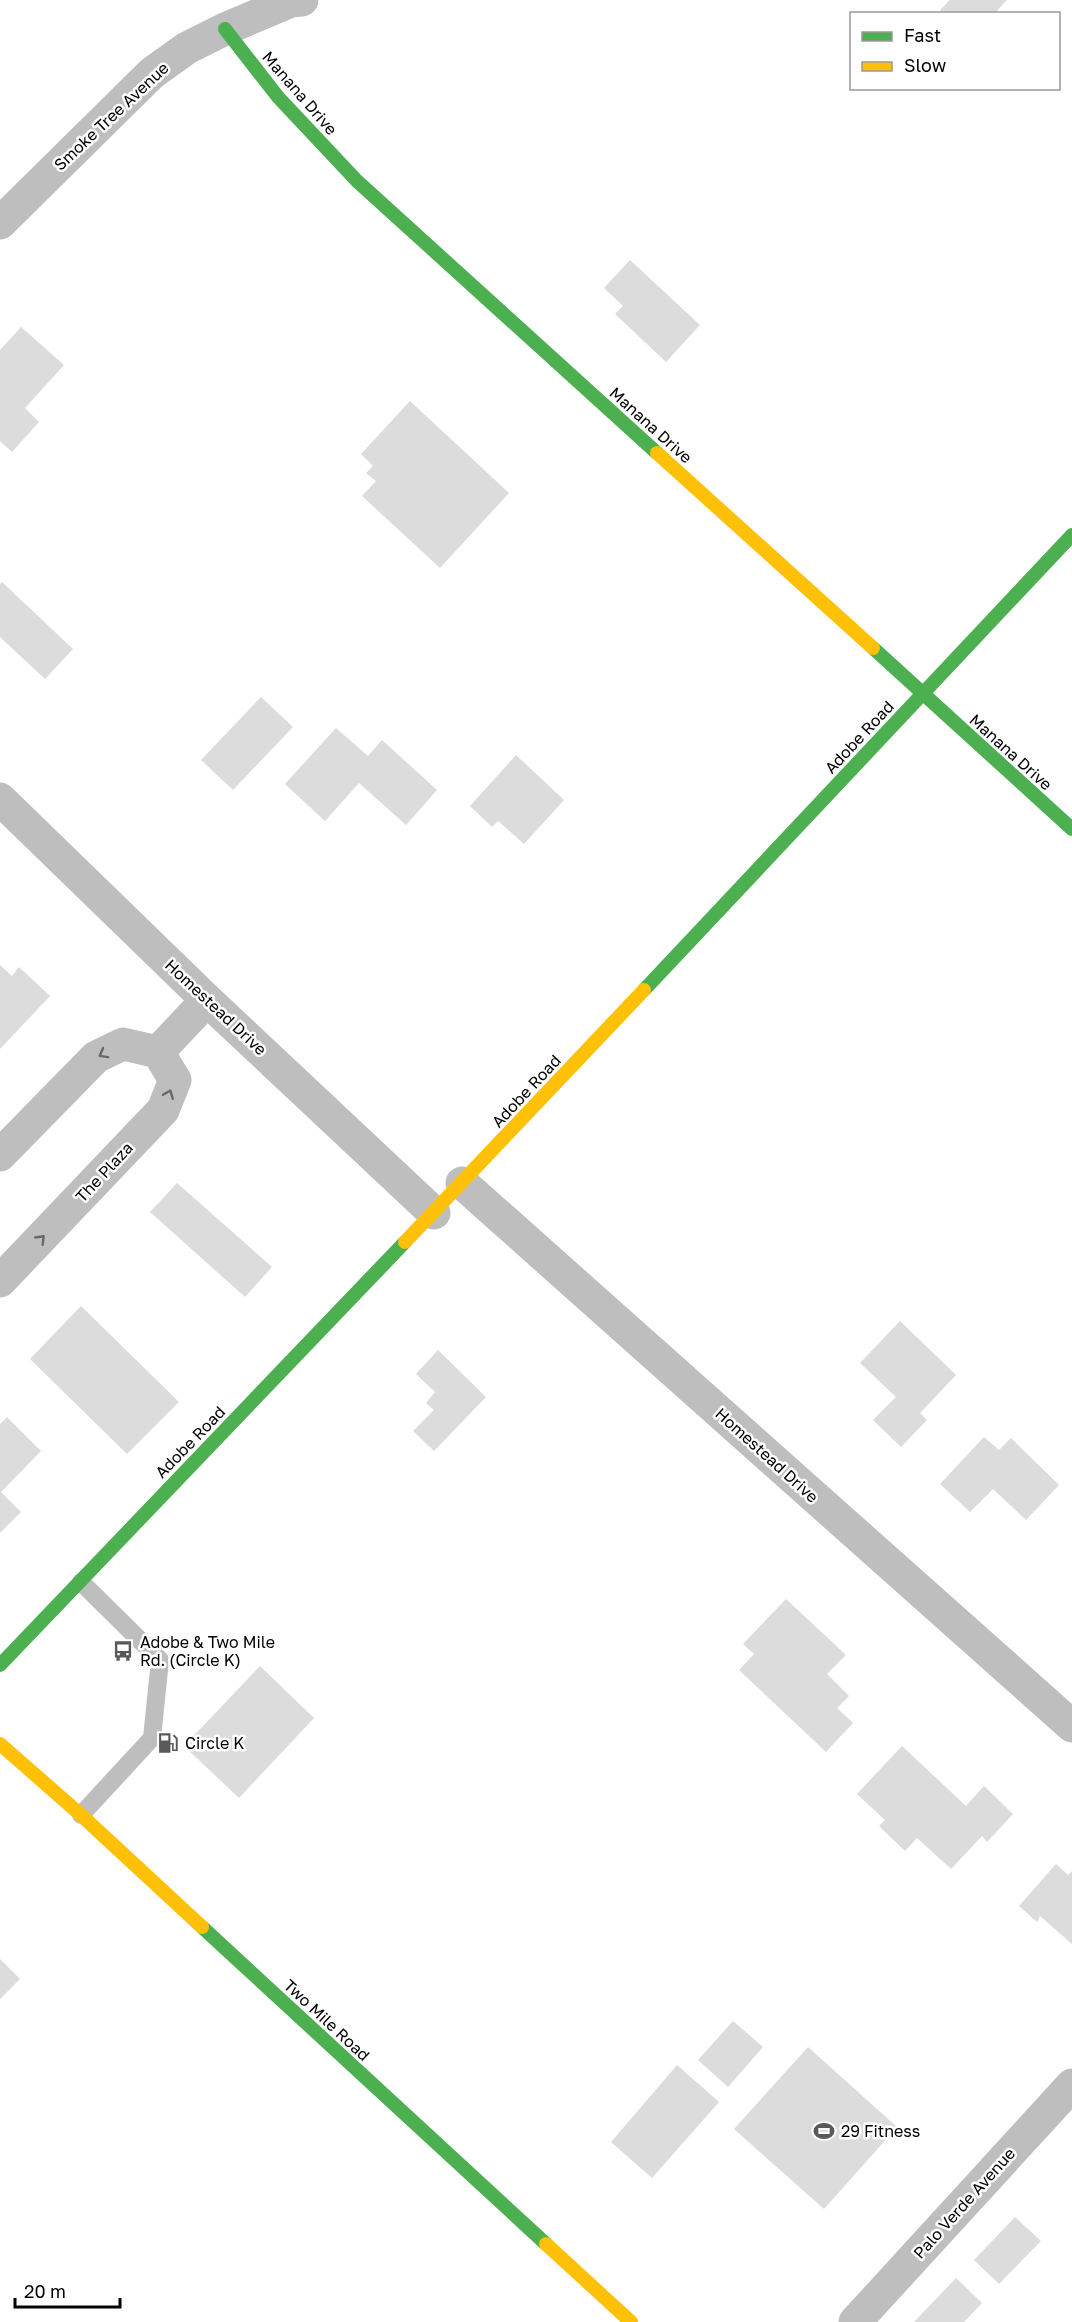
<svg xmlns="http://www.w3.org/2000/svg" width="1072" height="2322" font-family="'Golos Text',sans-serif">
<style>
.building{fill:#dcdcdc}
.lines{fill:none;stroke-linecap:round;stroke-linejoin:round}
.lane{stroke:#bebebe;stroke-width:18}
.street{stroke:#bebebe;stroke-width:33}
.fast{stroke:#4caf50;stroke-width:14}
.slow{stroke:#ffc107;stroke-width:14}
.oneway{stroke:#686868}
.labels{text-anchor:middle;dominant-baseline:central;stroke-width:5;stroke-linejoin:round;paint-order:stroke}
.street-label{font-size:16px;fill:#000;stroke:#fff}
.poi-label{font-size:16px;fill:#000;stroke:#fff;text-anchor:start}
</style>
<rect width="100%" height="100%" fill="#fff"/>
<!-- building -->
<g class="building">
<path d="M950,0H1007L994,14H944L940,10Z"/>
<path d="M630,260L700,325L666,362L615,314L623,306L604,288Z"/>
<path d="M21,327L64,365L25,408L39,422L12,452L0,441V350Z"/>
<path d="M410,401L509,493L440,568L362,496L376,481L366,473L373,466L361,454Z"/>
<path d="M2,582L73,649L45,679L0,637V584Z"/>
<path d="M261,697L293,727L233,790L201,760Z"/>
<path d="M336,728L368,756L382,740L437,790L406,825L359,783L325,821L285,784Z"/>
<path d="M516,755L564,800L524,844L498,821L492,827L470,806Z"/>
<path d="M0,965L12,976L19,967L50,996L0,1049Z"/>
<path d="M177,1183L272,1267L245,1297L150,1212Z"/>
<path d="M81,1306L179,1402L127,1454L30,1359Z"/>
<path d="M900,1321L956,1375L920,1413L927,1420L901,1447L873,1420L896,1397L860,1363Z"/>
<path d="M438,1350L486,1397L434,1451L413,1431L434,1410L426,1403L435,1392L416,1374Z"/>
<path d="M7,1417L41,1451L1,1492L21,1512L0,1533V1424Z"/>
<path d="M984,1437L999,1450L1011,1438L1059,1485L1026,1520L993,1489L970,1512L940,1484Z"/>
<path d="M786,1599L846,1655L827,1674L849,1696L837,1708L853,1723L826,1752L739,1670L754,1654L743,1644Z"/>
<path d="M260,1666L314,1718L239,1798L184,1746Z"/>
<path d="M902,1746L966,1806L984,1786L1013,1814L987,1842L982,1836L951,1869L917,1838L905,1851L879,1826L885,1820L857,1794Z"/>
<path d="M1056,1864L1068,1875L1072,1871V1944L1040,1916L1037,1922L1019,1906Z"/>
<path d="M0,1959L20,1979L0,1999Z"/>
<path d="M733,2021L763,2047L728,2087L698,2060Z"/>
<path d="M808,2047L897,2127L824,2209L734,2129Z"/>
<path d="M677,2065L719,2102L652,2178L611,2142Z"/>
<path d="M1015,2217L1041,2241L999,2284L974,2260Z"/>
<path d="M956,2278L982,2303L964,2322H914Z"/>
</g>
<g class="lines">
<!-- lane -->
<path class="lane" d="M81,1582L160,1660L152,1738L81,1815"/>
<!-- street -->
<g class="street">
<path d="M0,223L152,73L187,48L225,29L291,1L302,0"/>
<path d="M0,799L207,1000L434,1213"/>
<path d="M158,1052L207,1000"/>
<path d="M0,1155L96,1057L123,1044L158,1052L175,1080L163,1110L0,1281"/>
<path d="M462,1183L1072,1726"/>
<path d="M855,2322L1072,2085"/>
</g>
<!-- fast -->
<g class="fast">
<path d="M225,29L278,97L357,181L657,453"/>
<path d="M873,648L1072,829"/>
<path d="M644,990L1072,535"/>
<path d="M0,1665L405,1242"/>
<path d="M202,1927L546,2244"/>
</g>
<!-- slow -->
<g class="slow">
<path d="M657,453L873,648"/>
<path d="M405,1242L644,990"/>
<path d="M0,1744L81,1815L202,1927"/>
<path d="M546,2244L631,2322"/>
</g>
</g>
<!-- one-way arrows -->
<defs><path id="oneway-chevron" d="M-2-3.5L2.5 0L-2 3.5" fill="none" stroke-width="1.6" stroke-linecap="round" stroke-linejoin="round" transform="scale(1.5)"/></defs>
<g class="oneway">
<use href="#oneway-chevron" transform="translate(103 1054) rotate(151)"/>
<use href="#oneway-chevron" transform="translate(169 1094) rotate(-68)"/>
<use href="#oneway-chevron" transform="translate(41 1239) rotate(-46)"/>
</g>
<!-- icons -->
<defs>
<g id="bus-bare" transform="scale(1.62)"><path d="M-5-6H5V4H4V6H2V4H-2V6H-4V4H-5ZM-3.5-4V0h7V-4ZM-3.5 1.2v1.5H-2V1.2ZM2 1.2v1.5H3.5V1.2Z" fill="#595959" stroke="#fff" stroke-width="2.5" paint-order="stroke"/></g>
<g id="fuel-bare" transform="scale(1.62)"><path d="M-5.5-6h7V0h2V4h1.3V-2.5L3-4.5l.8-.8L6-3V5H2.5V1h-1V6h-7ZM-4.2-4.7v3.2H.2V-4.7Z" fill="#595959" stroke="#fff" stroke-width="2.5" paint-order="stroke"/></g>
<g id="stadium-bare" transform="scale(1.62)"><path d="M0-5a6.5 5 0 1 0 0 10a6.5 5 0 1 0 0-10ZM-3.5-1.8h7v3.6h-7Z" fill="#595959" stroke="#fff" stroke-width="2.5" paint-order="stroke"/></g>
</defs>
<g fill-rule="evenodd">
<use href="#bus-bare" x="123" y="1651"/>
<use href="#fuel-bare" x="168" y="1743"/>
<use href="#stadium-bare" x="824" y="2131"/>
</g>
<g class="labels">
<!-- street labels -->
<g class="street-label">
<text transform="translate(300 93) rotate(49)">Manana Drive</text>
<text transform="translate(111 116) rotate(-43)">Smoke Tree Avenue</text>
<text transform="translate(651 425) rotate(42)">Manana Drive</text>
<text transform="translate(859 737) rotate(-47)">Adobe Road</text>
<text transform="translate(1011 752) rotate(42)">Manana Drive</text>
<text transform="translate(216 1007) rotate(43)">Homestead Drive</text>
<text transform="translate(526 1091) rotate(-47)">Adobe Road</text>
<text transform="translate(104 1172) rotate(-47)">The Plaza</text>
<text transform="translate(190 1442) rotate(-46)">Adobe Road</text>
<text transform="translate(767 1455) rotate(42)">Homestead Drive</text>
<text transform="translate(327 2020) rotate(43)">Two Mile Road</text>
<text transform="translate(964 2203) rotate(-48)">Palo Verde Avenue</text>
</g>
<!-- poi labels -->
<g class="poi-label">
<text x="140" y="1642">Adobe &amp; Two Mile<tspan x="140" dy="18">Rd. (Circle K)</tspan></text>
<text x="185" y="1743">Circle K</text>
<text x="841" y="2131">29 Fitness</text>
</g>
</g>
<!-- legend -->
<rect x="850" y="12" width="210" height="78" fill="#ffffff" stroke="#999999" stroke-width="1.5"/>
<rect x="862" y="32" width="30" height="9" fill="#4caf50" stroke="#999999" stroke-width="1.5"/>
<text x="904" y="42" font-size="18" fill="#000000">Fast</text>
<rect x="862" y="62" width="30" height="9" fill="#ffc107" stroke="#999999" stroke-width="1.5"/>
<text x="904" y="72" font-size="18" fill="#000000">Slow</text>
<!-- scale -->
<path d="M15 2298v9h105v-9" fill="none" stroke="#000000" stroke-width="3"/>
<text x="24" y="2298" font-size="18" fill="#000000" stroke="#ffffff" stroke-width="4.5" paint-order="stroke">20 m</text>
</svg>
